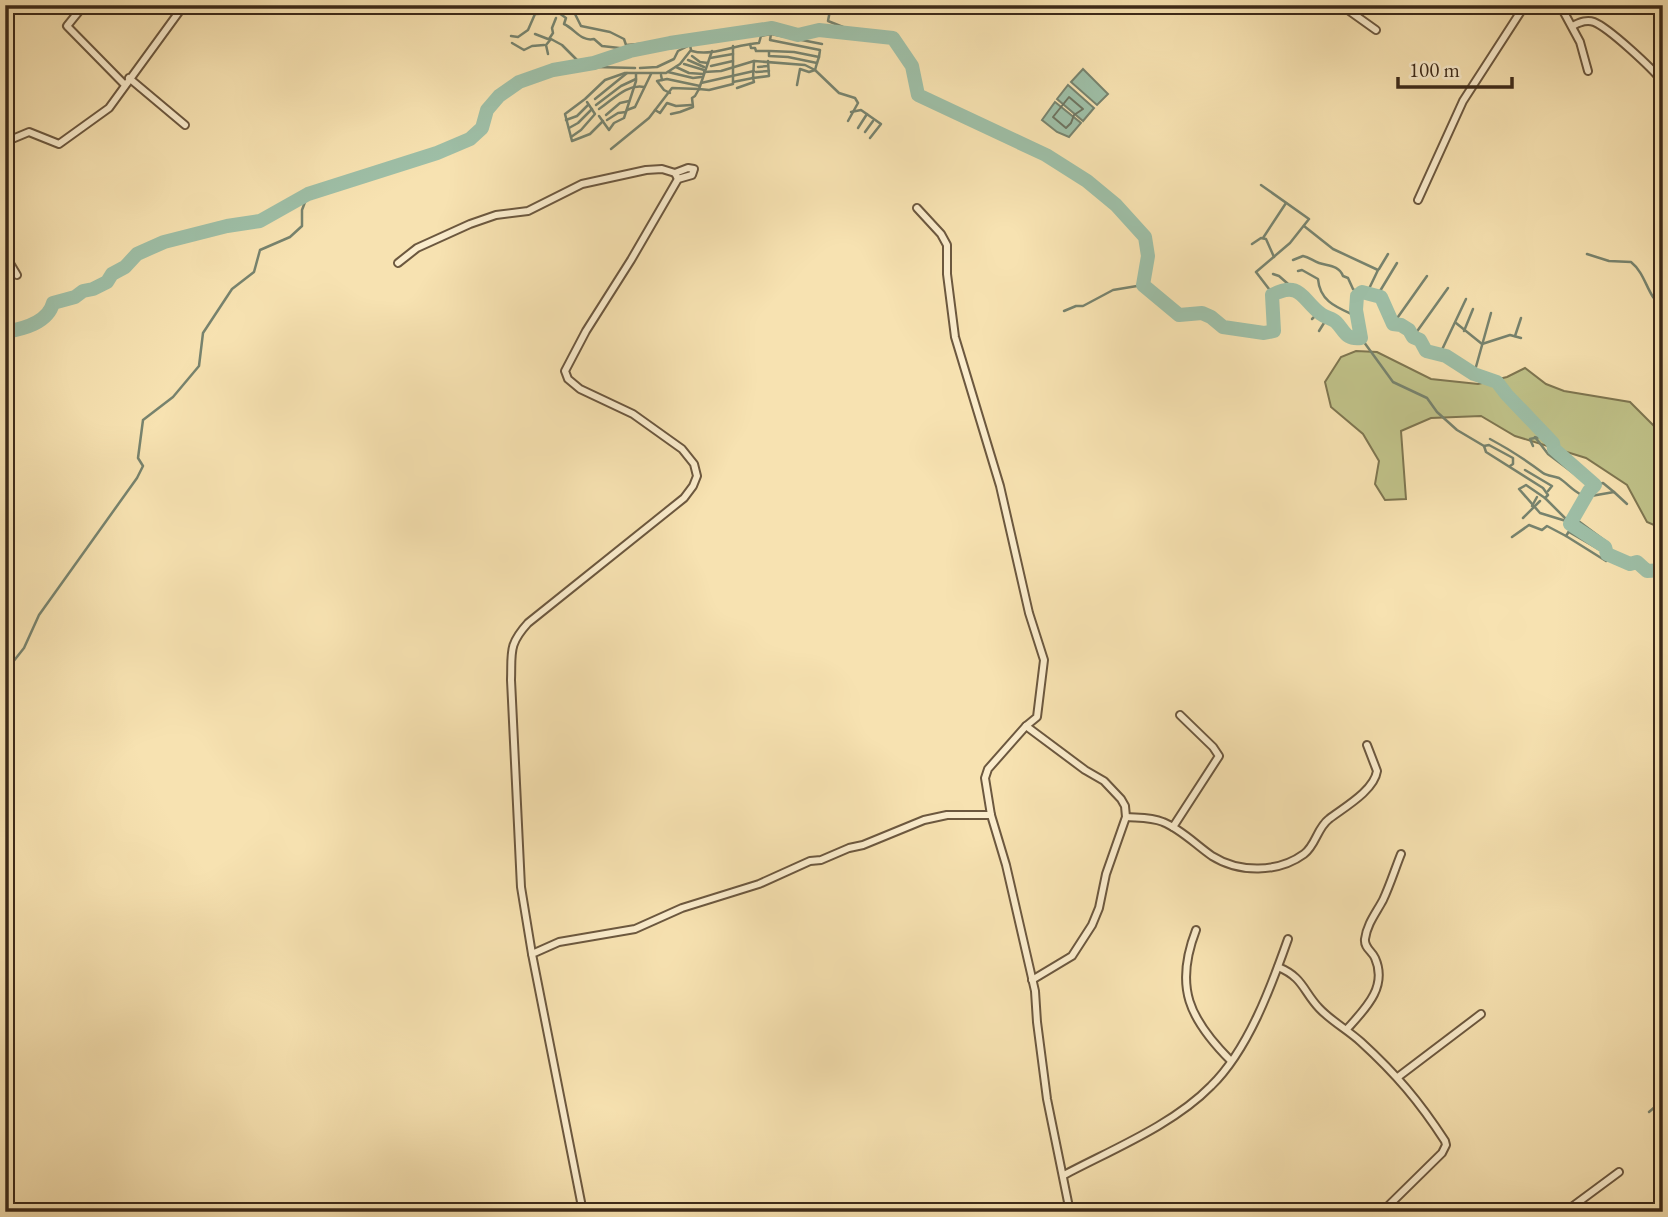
<svg xmlns="http://www.w3.org/2000/svg" width="1668" height="1217" font-family="'EB Garamond',serif">
<style>
.green{fill:#c0c289;stroke:#7e7651;stroke-width:2}
.water{fill:#9ebfa7;stroke:#77836e;stroke-width:2}
.lines{fill:none;stroke-linecap:round;stroke-linejoin:round}
.shore{stroke:#6e7460;stroke-width:2}
.stream{stroke:#77836e;stroke-width:2.5}
.river{stroke:#9ebfa7;stroke-width:14}
.minor-casing{stroke:#6c583f;stroke-width:10}
.minor{stroke:#faeccc;stroke-width:6}
</style>
<rect width="100%" height="100%" fill="#f7e2b1"/>
<filter id="stains"><feTurbulence type="fractalNoise" baseFrequency=".00286" numOctaves="4"/><feColorMatrix values="0 0 0 0 .2 0 0 0 0 .09 0 0 0 0 .02 0 0 0 .5 -.17"/></filter>
<radialGradient id="worn" r=".72"><stop offset=".6" stop-color="#630" stop-opacity="0"/><stop offset="1" stop-color="#630" stop-opacity=".3"/></radialGradient>
<!-- green -->
<path class="green" d="M1356,351L1377,352L1431,379L1478,384L1507,377L1525,368L1546,384L1564,391L1630,402L1663,435V529L1647,522L1627,485L1586,458L1515,436L1481,416L1431,418L1401,431L1406,499L1385,500L1375,484L1379,461L1363,434L1331,407L1325,382L1341,357Z"/>
<!-- water -->
<g class="water">
<path d="M1083,69L1108,94L1097,105L1071,82Z"/>
<path d="M1068,85L1094,108L1083,121L1057,99Z"/>
<path d="M1055,102L1081,123L1069,137L1057,132L1042,120Z"/>
</g>
<g class="lines">
<!-- shore -->
<path class="shore" d="M1069,97L1083,109L1074,115L1071,123L1066,128L1053,117Z"/>
<!-- stream -->
<g class="stream">
<path d="M561,5L572,8L581,26L610,32L624,39L626,45L651,43"/>
<path d="M831,5L828,21L843,27L846,31"/>
<path d="M535,34L548,39"/>
<path d="M771,34L822,44"/>
<path d="M511,36L518,37L528,30L535,14L559,13L566,18L564,24C575,29 581,42 594,39L602,46L628,49L630,51"/>
<path d="M549,39L553,33L552,28L556,18"/>
<path d="M512,43L524,50L532,46L544,45"/>
<path d="M750,44L751,48H755L756,51H769V56L788,57L817,63L815,70L809,72L800,69L797,85"/>
<path d="M692,51C712,57 737,44 759,43L761,36L771,34L770,40L820,50L819,57"/>
<path d="M770,51L794,52L819,57L817,63"/>
<path d="M548,54L546,45L551,39L562,45L582,65"/>
<path d="M692,56L700,62L708,63"/>
<path d="M710,58L733,54"/>
<path d="M688,60L704,67"/>
<path d="M754,61L753,78L769,76L768,61"/>
<path d="M594,63L596,67L635,68"/>
<path d="M684,64L704,70"/>
<path d="M711,66L733,61"/>
<path d="M676,67L689,73L703,74"/>
<path d="M758,67L768,66"/>
<path d="M640,68L657,67L674,59L678,51L690,45"/>
<path d="M668,72L693,78L701,77"/>
<path d="M704,72L721,71L754,61L805,65L815,70L839,93L855,98L858,103L848,121"/>
<path d="M756,72L769,71"/>
<path d="M661,75L662,80L657,81L664,90L670,93"/>
<path d="M662,80L667,79L700,86"/>
<path d="M733,82L753,78"/>
<path d="M701,83L754,71"/>
<path d="M737,88L754,82L753,78"/>
<path d="M595,99L627,73"/>
<path d="M596,105L621,86L636,79"/>
<path d="M599,109C614,99 626,84 644,87"/>
<path d="M627,110L635,107L651,74"/>
<path d="M655,110L660,113L667,103L676,106L691,105"/>
<path d="M851,112L861,110L881,124L870,138"/>
<path d="M671,114L680,112L693,107L692,98L695,96L699,89L709,90L733,84V46"/>
<path d="M606,115L620,103L629,101"/>
<path d="M599,116L609,130L614,123L624,118L636,81V74"/>
<path d="M566,120L577,116L588,105"/>
<path d="M607,120L618,113L626,112"/>
<path d="M603,121L590,134L572,141L565,114L585,99L605,80L625,73H666L680,64L691,50L689,40"/>
<path d="M569,128L578,123L592,109"/>
<path d="M858,128L867,114"/>
<path d="M865,132L873,121"/>
<path d="M571,137L581,130L595,114L587,102"/>
<path d="M611,149L649,118L672,88L699,89L712,51"/>
<path d="M1261,185L1309,219L1290,243L1256,272L1269,289L1276,293"/>
<path d="M1304,226L1333,249L1378,270L1367,293"/>
<path d="M1263,238L1286,203"/>
<path d="M1252,244L1261,238L1266,239L1274,257"/>
<path d="M1587,254L1609,261L1631,262C1647,275 1646,295 1663,308"/>
<path d="M1293,260L1303,256C1309,257 1313,261 1319,263C1328,266 1339,265 1343,276L1348,278L1353,289L1359,294"/>
<path d="M1379,269L1388,254"/>
<path d="M1298,271L1302,270L1318,279C1320,303 1339,308 1358,317"/>
<path d="M1273,274L1279,276L1295,290"/>
<path d="M1377,296L1397,263"/>
<path d="M1064,311L1076,306H1083L1113,290L1143,285"/>
<path d="M1312,319L1319,312"/>
<path d="M1456,323L1482,344L1510,335L1521,338"/>
<path d="M1393,324L1427,276"/>
<path d="M1319,331L1324,323L1332,319"/>
<path d="M1464,331L1473,309"/>
<path d="M1515,336L1521,318"/>
<path d="M1413,337L1448,288"/>
<path d="M1361,338L1393,382L1427,398L1437,412L1457,430L1484,446L1486,452L1543,488L1548,495L1545,498L1569,522"/>
<path d="M1439,356L1466,299"/>
<path d="M1474,374L1491,313"/>
<path d="M1535,437L1548,454L1588,484L1582,495L1591,496L1614,492L1627,504"/>
<path d="M1490,439C1509,449 1527,461 1543,473C1547,476 1554,476 1559,478C1567,483 1573,491 1582,495L1578,503L1582,505"/>
<path d="M1484,446L1489,445L1513,458V464L1510,466"/>
<path d="M1533,446L1530,439L1544,436"/>
<path d="M1525,470L1552,486L1548,491"/>
<path d="M1595,485L1603,483L1614,492"/>
<path d="M1545,498L1526,485L1519,489L1540,513L1566,521"/>
<path d="M1532,506L1537,497"/>
<path d="M1573,517L1608,543L1605,547"/>
<path d="M1523,518L1540,501"/>
<path d="M1573,525L1566,536L1606,561L1611,556"/>
<path d="M1569,532L1607,554"/>
<path d="M1512,537L1529,525L1542,530L1547,526L1566,536"/>
<path d="M5,672L24,648L39,615L137,478L143,466L138,458L143,420L173,397L199,366L203,333L232,289L254,272L260,250L290,237L302,226V210L308,194"/>
<path d="M1649,1112L1663,1100"/>
</g>
<!-- river -->
<path class="river" d="M5,332C23,329 48,323 53,303L75,297L83,291L93,289L107,282L112,274L125,267L137,254L164,242L227,226L260,221L308,194L437,153L470,139L482,128L487,110L499,96L519,82L553,70L594,63L630,51L670,43L772,28L798,35L819,30L893,38L912,66L918,95L1046,155L1087,181L1116,205L1145,237L1148,256L1143,285L1179,315L1202,313L1211,317L1223,327L1264,333L1274,331L1272,295C1301,280 1302,300 1321,314C1326,318 1332,318 1336,322C1345,331 1345,340 1361,338L1356,310L1357,296L1362,292L1381,297L1393,324L1401,325L1409,330L1413,337L1420,340L1426,351L1446,356L1474,374L1497,382L1507,395L1553,443L1554,449L1595,485L1589,491L1570,524L1605,547L1607,554L1630,564L1637,562L1647,571L1663,570"/>
<!-- minor casing -->
<g class="minor-casing">
<g id="minor">
<path d="M84,5L67,26L125,85"/>
<path d="M1341,5L1376,30"/>
<path d="M1560,5L1580,42L1588,71"/>
<path d="M1572,26C1579,23 1586,19 1594,22C1609,28 1652,68 1663,82"/>
<path d="M129,78L185,125"/>
<path d="M5,142L29,132L59,144L109,108L184,5"/>
<path d="M1663,156L1658,164L1663,176"/>
<path d="M688,168L694,169L692,175L678,179L675,173Z"/>
<path d="M1418,200L1463,101L1525,5"/>
<path d="M917,208L941,234L947,245V274L955,337L1000,486L1029,613L1044,660L1037,717L1026,726L988,769L985,778L991,815L1006,865L1035,991L1037,1022L1047,1099L1070,1212"/>
<path d="M5,255L17,275"/>
<path d="M398,263L417,248L470,224L496,215L528,211L582,184L646,170L662,169L675,173"/>
<path d="M1026,726L1085,770L1104,781L1121,799L1125,806L1126,817L1106,874L1099,908L1092,925L1072,956L1032,980"/>
<path d="M1126,817C1138,818 1151,817 1163,822C1181,829 1196,845 1212,856C1239,873 1278,873 1304,854C1316,845 1317,828 1329,819C1343,808 1374,791 1377,771L1367,745"/>
<path d="M1173,827L1219,756L1213,747L1180,715"/>
<path d="M1196,930C1174,987 1189,1019 1231,1061"/>
<path d="M532,954L521,887L511,680C512,652 508,645 528,623L684,498L693,486L697,476L694,464L682,449L633,414L580,389L568,379L565,371L586,331L631,260L678,179"/>
<path d="M1278,967C1303,977 1303,991 1319,1008C1331,1021 1348,1030 1361,1042C1396,1074 1419,1101 1445,1141L1446,1145L1442,1153L1382,1212"/>
<path d="M1347,1029C1365,1009 1388,987 1375,958C1372,951 1364,948 1365,939C1367,924 1376,913 1383,900C1390,885 1395,869 1401,854"/>
<path d="M1398,1077L1481,1014"/>
<path d="M1064,1175C1111,1150 1173,1125 1211,1086C1248,1050 1271,987 1288,939"/>
<path d="M583,1212L532,954L559,942L635,929L682,908L759,884L810,861L821,860L849,848L863,845L924,820L947,815H991"/>
<path d="M1042,1212L1069,1206"/>
<path d="M1565,1212L1619,1172"/>
</g>
</g>
<!-- minor -->
<use href="#minor" class="minor"/>
</g>
<!-- margin -->
<rect width="1668" height="1217" fill="none" stroke="#f7e2b1" stroke-width="28"/>
<rect x="7" y="7" width="1654" height="1203" fill="none" stroke="#3d2a19" stroke-width="3.5"/>
<rect x="14" y="14" width="1640" height="1189" fill="none" stroke="#3d2a19" stroke-width="2"/>
<!-- scale -->
<path d="M1398 77v10h114v-10" fill="none" stroke="#3d2a19" stroke-width="3.5"/>
<text x="1409" y="77" font-size="21" fill="#3d2a19" stroke="#faeccc" stroke-width="5" paint-order="stroke">100 m</text>
<rect width="100%" height="100%" filter="url(#stains)"/>
<rect width="100%" height="100%" fill="url(#worn)"/>
</svg>
